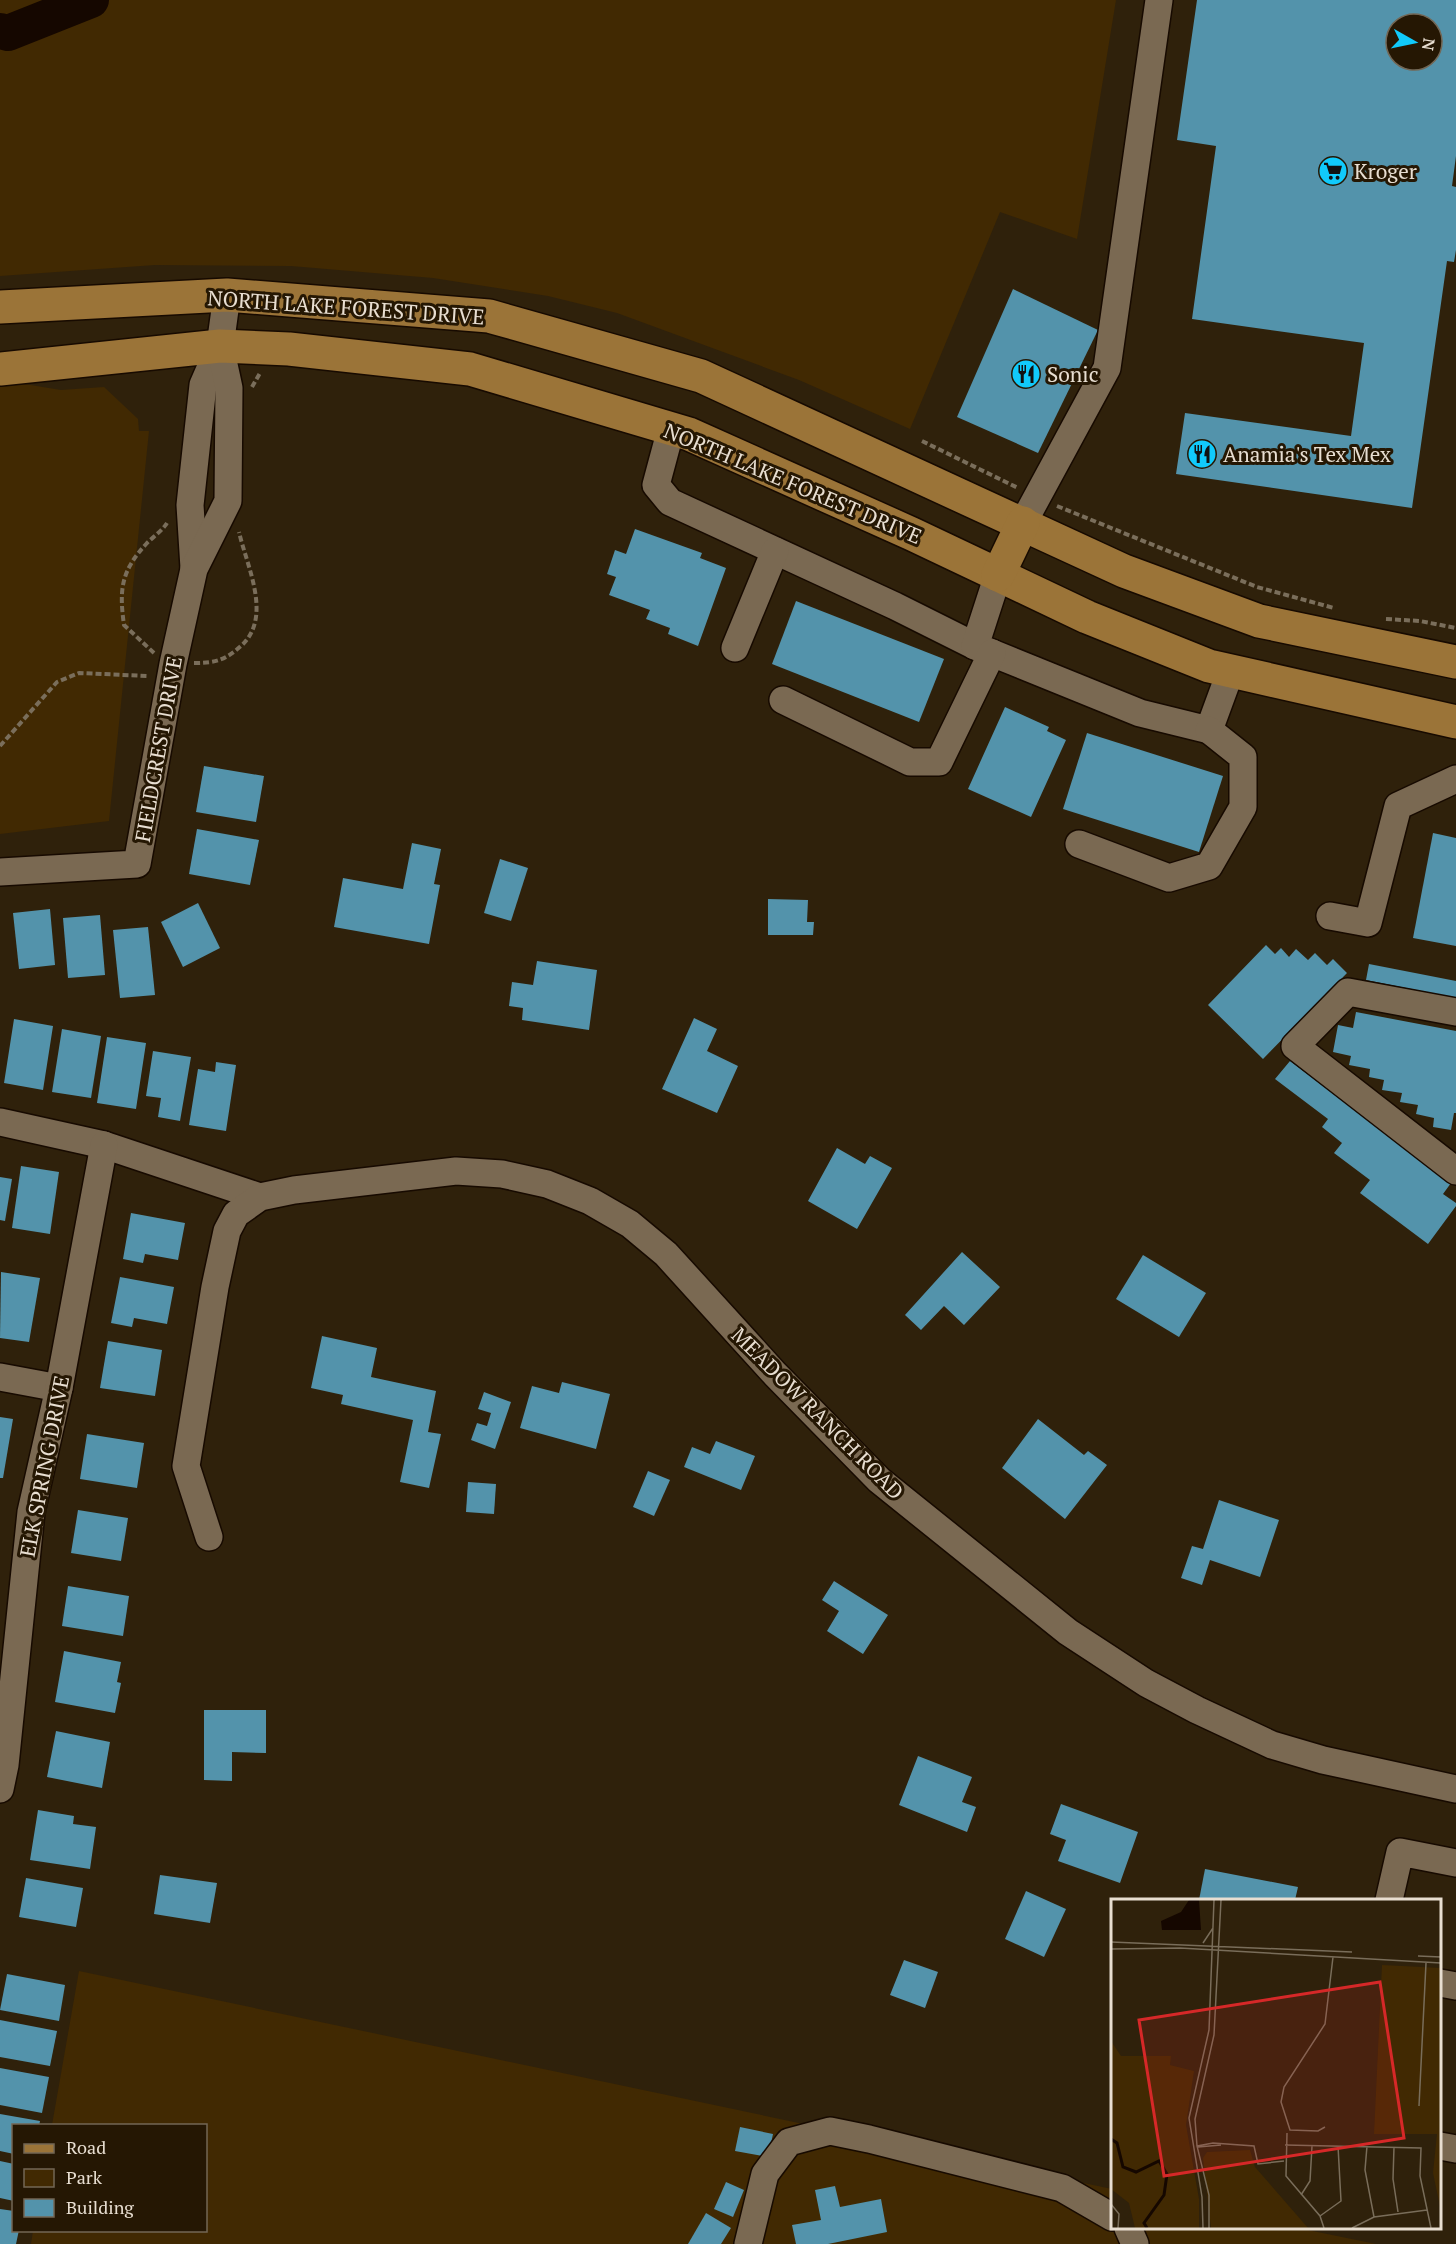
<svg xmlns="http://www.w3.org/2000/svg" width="1456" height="2244" font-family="'PT Serif',serif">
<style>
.green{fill:#412902}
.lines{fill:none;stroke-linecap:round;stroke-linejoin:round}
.river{stroke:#150700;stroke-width:36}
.building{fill:#5393ab;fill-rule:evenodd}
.minor-casing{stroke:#170a00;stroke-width:30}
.major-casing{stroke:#170a00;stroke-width:36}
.path{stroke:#7a6e5b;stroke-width:4;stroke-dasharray:6 3;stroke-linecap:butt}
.minor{stroke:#7a6952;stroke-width:27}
.major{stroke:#9b7438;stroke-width:33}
.labels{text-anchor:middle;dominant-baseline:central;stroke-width:6;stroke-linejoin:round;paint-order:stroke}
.poi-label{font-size:21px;fill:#e8ded1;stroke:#251703;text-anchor:start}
.street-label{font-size:21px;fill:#e8ded1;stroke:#251703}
.inset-river{fill:none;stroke:#150700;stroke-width:3}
.inset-road{fill:none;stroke:#796d5a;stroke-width:1.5}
.view{fill:#d62828;fill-opacity:0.15;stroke:#d62828;stroke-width:3}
.inset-edge{fill:none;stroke:#e8ded1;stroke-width:3}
</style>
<rect width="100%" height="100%" fill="#2f210b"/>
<!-- green -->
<g class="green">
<path d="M0,0H1116L1077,239L1000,212L910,429L799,380L617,313L548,296L433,278L291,266L155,265L0,276Z"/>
<path d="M0,380L61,390L104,387L138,419L139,431H149L109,821L0,834Z"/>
<path d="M79,1971L1112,2189V2228H1298L1376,2244H31L33,2231L206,2230V2126L52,2125Z"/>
</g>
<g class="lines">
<!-- river -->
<path class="river" d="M0,31L8,33L91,0"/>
</g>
<!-- building -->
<g class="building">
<path d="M1197,0H1456V156L1452,186L1456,187V250L1454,262L1447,261L1412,508L1176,474L1185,413L1351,436L1364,343L1192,319L1216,146L1177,140ZM1396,24H1432V60H1396Z"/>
<path d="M1013,289L1098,330L1038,453L957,417Z"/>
<path d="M635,529L702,553L700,558L726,568L698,646L668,634L670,628L646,619L650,610L609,595L616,577L607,574L615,550L626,554Z"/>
<path d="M796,601L944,659L919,722L772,664Z"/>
<path d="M1005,707L1049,727L1047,731L1066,740L1031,817L968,789Z"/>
<path d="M1087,733L1223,776L1199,852L1063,809Z"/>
<path d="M204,766L264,776L256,822L196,812Z"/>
<path d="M197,829L259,840L250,885L189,874Z"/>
<path d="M1433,833L1456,838V946L1413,938Z"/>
<path d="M412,843L441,849L434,884L440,885L429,944L334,927L343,878L403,889Z"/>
<path d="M500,859L528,868L511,921L484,913Z"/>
<path d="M768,899L808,900L807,922H814L813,935H768Z"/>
<path d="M198,903L220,948L183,967L161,922Z"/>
<path d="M50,909L55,965L19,969L13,913Z"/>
<path d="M100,915L105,975L68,978L63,918Z"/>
<path d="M148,927L155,995L120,998L113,930Z"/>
<path d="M1266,945L1275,954L1281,948L1289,957L1296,949L1308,960L1315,953L1327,965L1333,959L1347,973L1263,1059L1208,1005Z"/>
<path d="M537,961L597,970L589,1030L522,1020L523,1008L509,1006L512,982L533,985Z"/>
<path d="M1369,964L1456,981V998L1366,980Z"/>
<path d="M1356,1012L1456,1031V1113H1454L1451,1130L1433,1127L1434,1118L1416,1114L1418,1105L1400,1102L1402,1093L1382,1090L1384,1080L1369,1077L1370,1069L1349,1065L1351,1056L1333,1052L1338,1025L1353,1028Z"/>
<path d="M694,1018L717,1029L707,1051L738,1066L717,1113L662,1089Z"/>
<path d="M14,1019L53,1026L43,1090L4,1083Z"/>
<path d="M62,1029L101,1036L91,1098L52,1092Z"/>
<path d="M107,1037L146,1043L136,1109L97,1103Z"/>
<path d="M153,1051L191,1057L180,1121L158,1117L161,1098L146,1096Z"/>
<path d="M1290,1061L1451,1183L1443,1194L1456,1203V1206L1428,1244L1360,1193L1370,1180L1334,1153L1342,1143L1322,1127L1328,1119L1275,1079Z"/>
<path d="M216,1062L236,1065L226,1131L189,1125L198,1069L215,1072Z"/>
<path d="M837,1148L865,1164L870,1156L892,1168L857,1229L808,1201Z"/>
<path d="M21,1166L59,1172L50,1234L12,1228Z"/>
<path d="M0,1177L12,1179L5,1221L0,1220Z"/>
<path d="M131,1213L185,1223L178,1260L145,1254L143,1263L123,1259Z"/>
<path d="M962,1252L1000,1287L964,1325L944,1306L921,1330L905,1315Z"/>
<path d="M1143,1255L1206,1293L1179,1337L1116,1299Z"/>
<path d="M1,1272L40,1278L29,1342L0,1338Z"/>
<path d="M120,1277L174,1287L167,1324L134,1318L132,1327L111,1323Z"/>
<path d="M322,1336L377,1348L371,1377L436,1391L428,1432L441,1434L429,1488L400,1482L413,1420L341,1404L343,1395L311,1388Z"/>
<path d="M108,1341L162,1350L155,1396L100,1388Z"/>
<path d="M562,1382L610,1394L596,1449L520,1428L532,1386L559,1393Z"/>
<path d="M484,1392L511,1402L495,1449L471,1440L477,1423L487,1426L491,1413L478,1409Z"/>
<path d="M0,1417L13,1419L3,1478H0Z"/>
<path d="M1038,1419L1084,1455L1088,1451L1107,1465L1065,1519L1002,1468Z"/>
<path d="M87,1434L144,1443L137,1488L80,1479Z"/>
<path d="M716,1441L755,1456L741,1490L684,1467L692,1447L710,1454Z"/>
<path d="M648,1471L670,1480L654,1516L633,1507Z"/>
<path d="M468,1482L496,1484L494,1514L466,1512Z"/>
<path d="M1219,1500L1279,1520L1260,1577L1210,1560L1202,1585L1181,1578L1192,1546L1203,1549Z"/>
<path d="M78,1510L128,1518L121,1561L71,1553Z"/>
<path d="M834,1581L888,1615L863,1654L827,1631L839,1611L822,1600Z"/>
<path d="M68,1586L129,1596L123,1636L62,1626Z"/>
<path d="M64,1651L121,1662L117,1682L121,1683L115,1713L55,1702Z"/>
<path d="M204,1710H266V1753L232,1752V1781L204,1780Z"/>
<path d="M56,1731L110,1742L102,1788L47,1777Z"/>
<path d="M918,1756L972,1777L962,1802L976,1807L967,1832L899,1805Z"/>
<path d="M1061,1804L1138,1832L1120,1883L1058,1861L1066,1840L1050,1834Z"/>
<path d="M38,1810L74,1816L73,1824L96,1827L90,1869L30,1860Z"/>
<path d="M1205,1869L1298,1887L1295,1900H1199Z"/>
<path d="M160,1875L217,1883L210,1923L154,1914Z"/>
<path d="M26,1878L83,1888L76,1927L19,1917Z"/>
<path d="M1026,1891L1066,1909L1044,1957L1005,1939Z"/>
<path d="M904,1960L938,1972L925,2008L890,1995Z"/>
<path d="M7,1974L65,1985L59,2021L0,2010Z"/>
<path d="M0,2020L57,2031L50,2066L0,2057Z"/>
<path d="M0,2068L49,2077L42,2113L0,2105Z"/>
<path d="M0,2114L40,2121L39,2126H14V2154L0,2151Z"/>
<path d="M740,2127L773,2134L768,2157L735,2151Z"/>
<path d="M0,2161L14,2164V2201L0,2198Z"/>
<path d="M726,2182L744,2190L733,2217L714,2209Z"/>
<path d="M835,2186L840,2207L881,2199L887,2232L828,2244H796L792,2225L821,2220L815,2190Z"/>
<path d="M0,2209L14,2211V2230H19L16,2244H0Z"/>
<path d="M706,2213L731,2228L721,2244H688Z"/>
</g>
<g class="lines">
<!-- minor casing -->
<g class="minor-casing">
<g id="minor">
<path d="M671,429L656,485L670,502L895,606L975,646"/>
<path d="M1023,523L1107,368L1159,0"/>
<path d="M194,568L190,505L203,385L220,346L227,295"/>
<path d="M998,575L975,646L992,653L1140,713L1209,730L1231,670"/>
<path d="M735,648L775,551"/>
<path d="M783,700L910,762H939L992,653"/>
<path d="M1079,844L1169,878L1209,866L1243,807V757L1209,730"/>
<path d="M0,872L137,864L173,664L194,569L228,501L229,388L220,346"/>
<path d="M1330,916L1368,923L1398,806L1456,779"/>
<path d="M1456,1012L1348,992L1295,1046L1456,1171"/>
<path d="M0,1122L104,1145L260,1197"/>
<path d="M0,1377L59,1388"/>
<path d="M209,1537L186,1466L215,1287L227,1231L236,1214L260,1197L294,1190L456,1171L502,1174L547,1184L590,1201L630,1224L666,1254L775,1374L879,1480L1068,1632L1146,1683L1197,1710L1272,1745L1323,1760L1456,1789"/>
<path d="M0,1789L5,1765L31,1512L59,1388L104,1145"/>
<path d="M1389,1900L1400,1852L1456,1863"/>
<path d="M1440,1983L1456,1986"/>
<path d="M1440,2146L1456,2149"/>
<path d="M1128,2228L1135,2244"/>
<path d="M748,2244L765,2174L789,2142L830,2131L869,2139L1062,2188L1112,2217"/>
</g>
</g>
<!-- major casing -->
<g class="major-casing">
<g id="major">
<path d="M0,307L227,295L489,316L701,376L1124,571L1259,621L1456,662"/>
<path d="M0,369L220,346L289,349L470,369L689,434L912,534L1087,617L1209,666L1456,722"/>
<path d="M998,575L1023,523"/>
</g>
</g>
<!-- path -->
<g class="path">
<path d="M252,387L260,373"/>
<path d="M922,441L1018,488"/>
<path d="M1057,506L1257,587L1334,608"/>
<path d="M1386,619L1420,621L1456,628"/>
<path d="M154,653L124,625C119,589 121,571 147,543C154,536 162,531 167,523"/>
<path d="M194,663C216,663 225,660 241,646C273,617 247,567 239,532"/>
<path d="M0,746L57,682L79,673L148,676"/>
</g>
<!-- minor -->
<use href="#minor" class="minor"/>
<!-- major -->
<use href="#major" class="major"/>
</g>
<!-- icons -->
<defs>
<g id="supermarket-disc" transform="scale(1.5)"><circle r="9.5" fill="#11cafb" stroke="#251703"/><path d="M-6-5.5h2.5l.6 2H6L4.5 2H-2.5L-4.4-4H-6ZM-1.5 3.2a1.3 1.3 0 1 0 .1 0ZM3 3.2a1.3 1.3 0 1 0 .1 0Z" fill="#111"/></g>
<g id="restaurant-disc" transform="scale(1.5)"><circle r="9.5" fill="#11cafb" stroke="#251703"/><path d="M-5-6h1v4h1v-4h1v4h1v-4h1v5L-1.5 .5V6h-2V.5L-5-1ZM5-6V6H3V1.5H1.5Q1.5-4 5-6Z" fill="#111"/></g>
</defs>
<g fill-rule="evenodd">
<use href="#supermarket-disc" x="1333" y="171"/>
<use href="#restaurant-disc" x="1026" y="374"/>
<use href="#restaurant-disc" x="1202" y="454"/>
</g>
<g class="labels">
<!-- poi labels -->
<g class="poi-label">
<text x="1354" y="171">Kroger</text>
<text x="1047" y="374">Sonic</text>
<text x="1223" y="454">Anamia's Tex Mex</text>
</g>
<!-- street labels -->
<g class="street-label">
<text transform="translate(346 307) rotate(4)">NORTH LAKE FOREST DRIVE</text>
<text transform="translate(793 483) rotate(23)">NORTH LAKE FOREST DRIVE</text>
<text transform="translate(158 749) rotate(-80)">FIELDCREST DRIVE</text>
<text transform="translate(818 1413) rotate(45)">MEADOW RANCH ROAD</text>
<text transform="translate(44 1466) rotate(-79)">ELK SPRING DRIVE</text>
</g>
</g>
<!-- overview -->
<g transform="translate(1111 1899)">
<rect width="330" height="330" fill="#2f210b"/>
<path d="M271,66L330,69V312L322,274L326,235H263ZM0,142L10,157H60L59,166L83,172L75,226L88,300V329H24L18,304L0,290ZM139,251L144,268L197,329H100L92,259L96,253Z" fill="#412902"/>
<path d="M78,1H88L90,31H51L50,22L70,13Z" fill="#150700"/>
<path class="inset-river" d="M0,240L6,244L12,268L25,273L48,262L56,275L53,296L33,324L36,329"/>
<path class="inset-road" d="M0,43L241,53M92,44L102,29M0,50L69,49L330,64M307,57L330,58M308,207L315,64M214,228L207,232L179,231L170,203L173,188L214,125L222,58M176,234L175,277L209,317L213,329M174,246L310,249L309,277L320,329M86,247L102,244L143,247L147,265L173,262M256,247L254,271L263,318M87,248L110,246M283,248L282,280L287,313M190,296L199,282L201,247M0,305L8,315L7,329M209,317L230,302L227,247M92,329L91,298L78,219L98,131L103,1M98,329V296L86,247L84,220L103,136L110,1M241,329L263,318L316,311"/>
<path class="view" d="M269,83L293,239L53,277L28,121Z"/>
<rect width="330" height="330" class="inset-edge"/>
</g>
<!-- legend -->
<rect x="12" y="2124" width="195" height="108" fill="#251703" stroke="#736755" stroke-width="1.5"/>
<rect x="24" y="2144" width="30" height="9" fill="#9b7438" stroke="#736755" stroke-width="1.5"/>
<text x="66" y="2154" font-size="18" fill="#e8ded1">Road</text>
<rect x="24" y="2169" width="30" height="18" fill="#412902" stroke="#736755" stroke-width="1.5"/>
<text x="66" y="2184" font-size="18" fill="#e8ded1">Park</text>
<rect x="24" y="2199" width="30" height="18" fill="#5393ab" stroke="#736755" stroke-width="1.5"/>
<text x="66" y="2214" font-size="18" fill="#e8ded1">Building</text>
<!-- north arrow -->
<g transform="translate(1414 42) rotate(99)"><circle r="28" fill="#251703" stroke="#736755" stroke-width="1.5"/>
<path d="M0-4.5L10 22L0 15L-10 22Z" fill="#11cafb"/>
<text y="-9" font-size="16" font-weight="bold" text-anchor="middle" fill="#e8ded1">N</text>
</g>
</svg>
